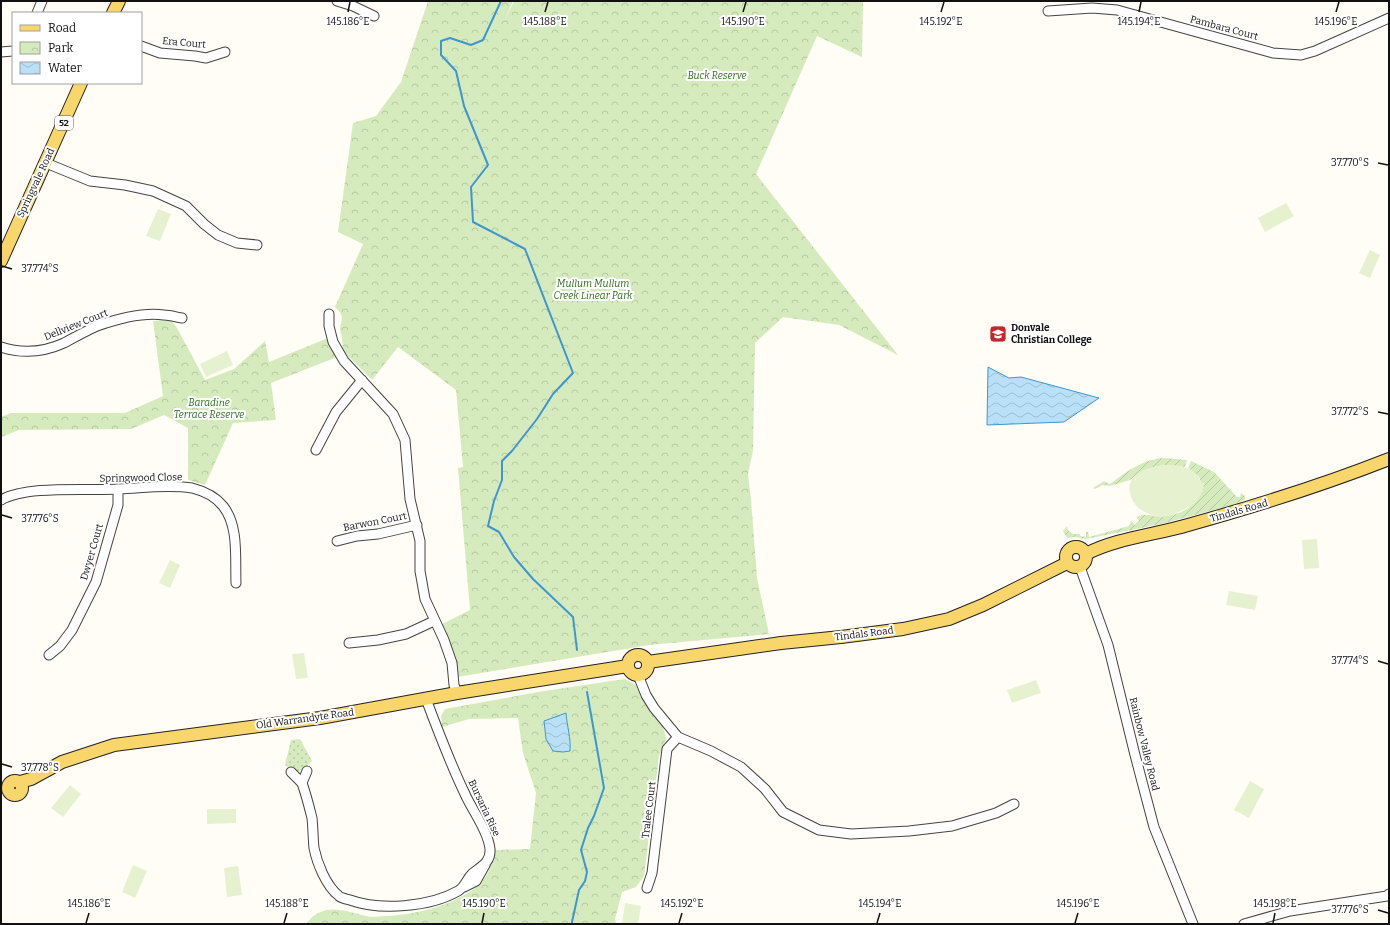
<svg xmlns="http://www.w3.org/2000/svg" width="1390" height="925" font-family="Bitter,serif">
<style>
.grass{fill:url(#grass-dots)}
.park{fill:url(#park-crowns)}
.garden{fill:url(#garden-furrows)}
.pitch{fill:#e6f2cf}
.water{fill:url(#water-waves);stroke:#3f96cf}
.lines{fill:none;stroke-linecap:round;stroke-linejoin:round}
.stream{stroke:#3f96cf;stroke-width:2}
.minor-casing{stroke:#444;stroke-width:11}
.major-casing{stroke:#222;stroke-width:14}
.minor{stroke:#fff;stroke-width:9}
.major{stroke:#f9d66b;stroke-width:12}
.ticks{fill:none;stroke:#111;stroke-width:1.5}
.labels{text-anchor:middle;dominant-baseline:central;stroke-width:4;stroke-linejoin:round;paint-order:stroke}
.shield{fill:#fff;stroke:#585858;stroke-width:1}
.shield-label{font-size:9px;font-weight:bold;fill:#111}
.street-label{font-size:10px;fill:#111;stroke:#fff}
.park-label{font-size:10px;font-style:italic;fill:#2f6b1f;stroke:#fff}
.poi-label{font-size:10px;font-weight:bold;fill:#111;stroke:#fff;text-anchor:start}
.ticks-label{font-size:10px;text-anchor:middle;fill:#111;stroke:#fff;stroke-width:4;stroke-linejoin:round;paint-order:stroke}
</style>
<defs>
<pattern id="grass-dots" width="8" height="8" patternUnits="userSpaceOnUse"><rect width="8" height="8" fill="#d5ebbd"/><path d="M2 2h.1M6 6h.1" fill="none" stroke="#b6c8a1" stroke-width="1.8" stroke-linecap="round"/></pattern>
<pattern id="park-crowns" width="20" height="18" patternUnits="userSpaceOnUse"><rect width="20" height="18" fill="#d5ebbd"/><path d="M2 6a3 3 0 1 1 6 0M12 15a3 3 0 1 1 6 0" fill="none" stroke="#b6c8a1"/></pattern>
<pattern id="garden-furrows" width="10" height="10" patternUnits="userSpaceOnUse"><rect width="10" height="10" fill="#d5ebbd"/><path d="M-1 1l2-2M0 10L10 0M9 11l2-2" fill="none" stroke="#b6c8a1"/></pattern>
<pattern id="water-waves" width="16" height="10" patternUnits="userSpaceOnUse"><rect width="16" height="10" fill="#b9e0f7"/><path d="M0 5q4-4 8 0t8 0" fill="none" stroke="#9ebfd3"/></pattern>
</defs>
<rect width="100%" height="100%" fill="#fffdf5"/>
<!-- grass -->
<path class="grass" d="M300,739L312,761C302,772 298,775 285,765L291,740Z"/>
<!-- park -->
<g class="park">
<path d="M428,1H513L505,19L514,1H863L862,57L817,36L756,174L898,355L839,325L783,317L755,343L753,450L748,474L751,499L757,578L769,634L649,645L457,677L440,625L470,610L458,468L463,467L456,390L398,347L372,380L343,351L342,338L340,329L342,317L340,312L335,307L363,244L338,232L353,123L376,116L401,82Z"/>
<path d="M171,320L177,328L205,380L234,369L265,341L269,362L328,338L337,357L271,383L276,420L233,423L205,485L188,480V428L164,415L131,429L19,430L1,437V417L11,413H125L163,396L153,321Z"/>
<path d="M625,679L636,685L646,705L663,726L666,739L659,756L644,876L636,887L622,892L615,919L616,924H306C309,921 311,917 315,915C332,903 353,914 371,917C376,917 381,916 386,916C416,915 468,903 486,876C491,868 493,859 495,850L530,849L536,793L523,753L518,718L469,719L442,727L441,716L445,709L544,691Z"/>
</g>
<!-- garden -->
<g class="garden">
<path d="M1164,458L1187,460L1185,467L1166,465L1154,467L1137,474L1130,480L1110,486L1103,485L1095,489L1093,488L1104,481L1110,484C1126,472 1143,459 1164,458Z"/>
<path d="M1191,461L1214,472L1237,497H1240L1241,493L1245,496V500L1232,505L1161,524L1086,539L1074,537L1068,538L1065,535L1063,531L1067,526L1068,530L1073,534H1080V536L1086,537V532H1088L1089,537L1129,526L1131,521L1135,525L1139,521L1136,517L1141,516V515C1149,514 1158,518 1166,516C1185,514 1201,502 1204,483H1201L1199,477L1188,468Z"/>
</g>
<!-- pitch -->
<g class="pitch">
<path d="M1286,203L1294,216L1265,232L1258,218Z"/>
<path d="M158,209L171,214L160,241L146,236Z"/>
<path d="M1370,250L1380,255L1370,278L1359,273Z"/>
<path d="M227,351L233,365L206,377L200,364Z"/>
<path d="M1166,465C1181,465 1196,467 1201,483H1204C1203,495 1196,504 1185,509C1179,512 1171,516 1165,516C1149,517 1133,509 1130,493C1128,485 1131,479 1137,474C1145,468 1156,466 1166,465Z"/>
<path d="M1317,539L1319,568L1304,569L1302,540Z"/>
<path d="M170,560L180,565L170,588L159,583Z"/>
<path d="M1229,591L1258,596L1255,610L1226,605Z"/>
<path d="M304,653L308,678L296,679L292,654Z"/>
<path d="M1036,680L1041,693L1012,703L1007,690Z"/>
<path d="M1250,781L1264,789L1249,818L1234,810Z"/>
<path d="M70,785L81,794L63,817L51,808Z"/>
<path d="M207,809H236V823L207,824Z"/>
<path d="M133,865L147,871L135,898L122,892Z"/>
<path d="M238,866L242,895L227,897L224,868Z"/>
<path d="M625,903L641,906L638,924H622Z"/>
</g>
<!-- water -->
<g class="water">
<path d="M988,367L1009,378L1021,377L1099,398L1064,422L987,425Z"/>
<path d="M566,713C567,727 571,737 570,751L563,752L553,751L546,739L544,721Z"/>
</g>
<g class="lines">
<!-- stream -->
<g class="stream">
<path d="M501,1L483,40L471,45L450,38L441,41V55L456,71L464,106L488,165L471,187L473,222L525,249L573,373L553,394L537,419L512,451L502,461V480L494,501L488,526L499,532L514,557L533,579L573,617L577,650"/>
<path d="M572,924V922L579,890L585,881L587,872L581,850L588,828L594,816L604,788L587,692"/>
</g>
<!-- minor casing -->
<g class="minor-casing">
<g id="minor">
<path d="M337,1L353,6L374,16"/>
<path d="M1048,11L1092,8L1117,10L1273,53L1301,55L1315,51L1389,18"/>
<path d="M37,13L42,1"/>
<path d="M141,46L160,53L195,56L206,58L225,52"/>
<path d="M1,52L13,51"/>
<path d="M46,163L90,181L125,185L153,191L186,206L204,224L218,235L237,243L257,245"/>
<path d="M329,314V326L333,342L344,361L393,414L405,440L410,499L420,541V571L425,599L444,640L452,663L454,685L457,693"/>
<path d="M1,347C22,354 44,352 64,343C75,337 86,331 97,326C117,319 143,312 164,315C170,315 176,317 182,318"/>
<path d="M316,450L336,412L362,380"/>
<path d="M1,500C27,485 87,491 119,489C143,488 167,484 192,488C204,491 215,496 223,506C239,526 235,558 236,583"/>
<path d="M337,541L357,536L378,534L417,525"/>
<path d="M1080,567L1108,645L1135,755L1154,827L1193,924"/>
<path d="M349,643L378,640L406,634L434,621"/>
<path d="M49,655L60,646L72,630L96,582L118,505V489"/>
<path d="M638,675L646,695L654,708L678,737L711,751L741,767L765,789L783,812L819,830L851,834L909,831L952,826L996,813L1014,804"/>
<path d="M291,772L302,783L307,771"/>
<path d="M302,783C306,794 309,806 312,818C313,827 313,838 314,848C317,863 326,886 339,896C341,898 346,899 350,900C380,911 430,907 458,891C465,887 466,880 472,874C480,867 491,863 490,849C488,831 472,810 465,794C450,763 438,731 426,699"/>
<path d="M464,887L476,881L485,865"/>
<path d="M647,888L652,873L667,749L678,737"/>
<path d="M1244,924L1290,911L1387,896L1389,894"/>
</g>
</g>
<!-- major casing -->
<g class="major-casing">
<g id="major">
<path d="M113,13L119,1"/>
<path d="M1,261L81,83"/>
<circle cx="1076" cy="557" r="10"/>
<path d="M1086,554C1117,538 1154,535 1188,525C1256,506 1323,485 1389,459"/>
<circle cx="638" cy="665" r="10"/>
<path d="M648,662L781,643L841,637L903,629L949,619L983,605L1067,563"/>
<circle cx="15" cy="788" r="7"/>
<path d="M20,782L31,779L62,762L114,745L320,718L457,693L628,666"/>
</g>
</g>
<!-- minor -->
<use href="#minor" class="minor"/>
<!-- major -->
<use href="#major" class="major"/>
</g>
<!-- ticks -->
<path class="ticks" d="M348,12L350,2M545,12L548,2M743,12L746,2M941,12L944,2M1139,12L1141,2M1336,12L1339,2M1378,163L1388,165M2,266L12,269M1378,412L1388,414M2,515L12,518M1378,661L1388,664M2,764L12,767M1378,910L1388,913M86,923L89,913M284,923L287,913M482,923L484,913M679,923L682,913M877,923L880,913M1075,923L1078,913M1273,923L1275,913"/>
<!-- icons -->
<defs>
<g id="school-square" transform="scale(0.9)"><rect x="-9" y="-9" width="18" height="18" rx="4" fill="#c4262e" stroke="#fff"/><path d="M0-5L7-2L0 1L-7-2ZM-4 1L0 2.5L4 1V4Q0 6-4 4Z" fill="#fff"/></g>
</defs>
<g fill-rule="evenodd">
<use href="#school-square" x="998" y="334"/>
</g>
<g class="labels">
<!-- shield labels -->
<rect class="shield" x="55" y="116" width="18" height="14" rx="3"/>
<g class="shield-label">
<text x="64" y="123">52</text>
</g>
<!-- street labels -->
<g class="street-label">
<text transform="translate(1224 28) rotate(15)">Pambara Court</text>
<text transform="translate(184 43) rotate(5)">Era Court</text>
<text transform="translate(36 183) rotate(-65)">Springvale Road</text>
<text transform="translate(76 325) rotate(-22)">Dellview Court</text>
<text transform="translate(141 478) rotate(-1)">Springwood Close</text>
<text transform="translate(1239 511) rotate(-16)">Tindals Road</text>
<text transform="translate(375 522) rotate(-11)">Barwon Court</text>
<text transform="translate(92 552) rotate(-74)">Dwyer Court</text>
<text transform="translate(864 634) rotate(-7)">Tindals Road</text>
<text transform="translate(305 719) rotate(-8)">Old Warrandyte Road</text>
<text transform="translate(1144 744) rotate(76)">Rainbow Valley Road</text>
<text transform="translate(484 808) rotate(65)">Bursaria Rise</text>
<text transform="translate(649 810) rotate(-83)">Tralee Court</text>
</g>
<!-- park labels -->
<g class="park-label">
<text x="717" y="76">Buck Reserve</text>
<text x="593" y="284">Mullum Mullum<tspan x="593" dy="12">Creek Linear Park</tspan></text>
<text x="209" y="403">Baradine<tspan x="209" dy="12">Terrace Reserve</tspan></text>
</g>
<!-- poi labels -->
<g class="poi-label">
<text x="1011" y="328">Donvale<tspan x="1011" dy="12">Christian College</tspan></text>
</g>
</g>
<g class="ticks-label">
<text x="348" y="25">145.186°E</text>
<text x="545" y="25">145.188°E</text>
<text x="743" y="25">145.190°E</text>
<text x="941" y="25">145.192°E</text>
<text x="1139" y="25">145.194°E</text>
<text x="1336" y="25">145.196°E</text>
<text x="1350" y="166">37.770°S</text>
<text x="40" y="272">37.774°S</text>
<text x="1350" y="415">37.772°S</text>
<text x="40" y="522">37.776°S</text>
<text x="1350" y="664">37.774°S</text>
<text x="40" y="771">37.778°S</text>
<text x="89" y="907">145.186°E</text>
<text x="287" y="907">145.188°E</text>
<text x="484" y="907">145.190°E</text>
<text x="682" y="907">145.192°E</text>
<text x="880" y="907">145.194°E</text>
<text x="1078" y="907">145.196°E</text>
<text x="1275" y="907">145.198°E</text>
<text x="1350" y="913">37.776°S</text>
</g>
<!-- border -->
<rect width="1390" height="925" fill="none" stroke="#111111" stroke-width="4"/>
<!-- legend -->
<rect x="12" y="12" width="130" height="72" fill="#ffffff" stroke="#a0a0a0"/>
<rect x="20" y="25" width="20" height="6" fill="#f9d66b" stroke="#a0a0a0"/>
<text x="48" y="32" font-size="12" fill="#111111">Road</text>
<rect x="20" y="42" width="20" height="12" fill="url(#park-crowns)" stroke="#a0a0a0"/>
<text x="48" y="52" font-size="12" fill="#111111">Park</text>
<rect x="20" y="62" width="20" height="12" fill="url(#water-waves)" stroke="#a0a0a0"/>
<text x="48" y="72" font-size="12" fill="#111111">Water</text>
</svg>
